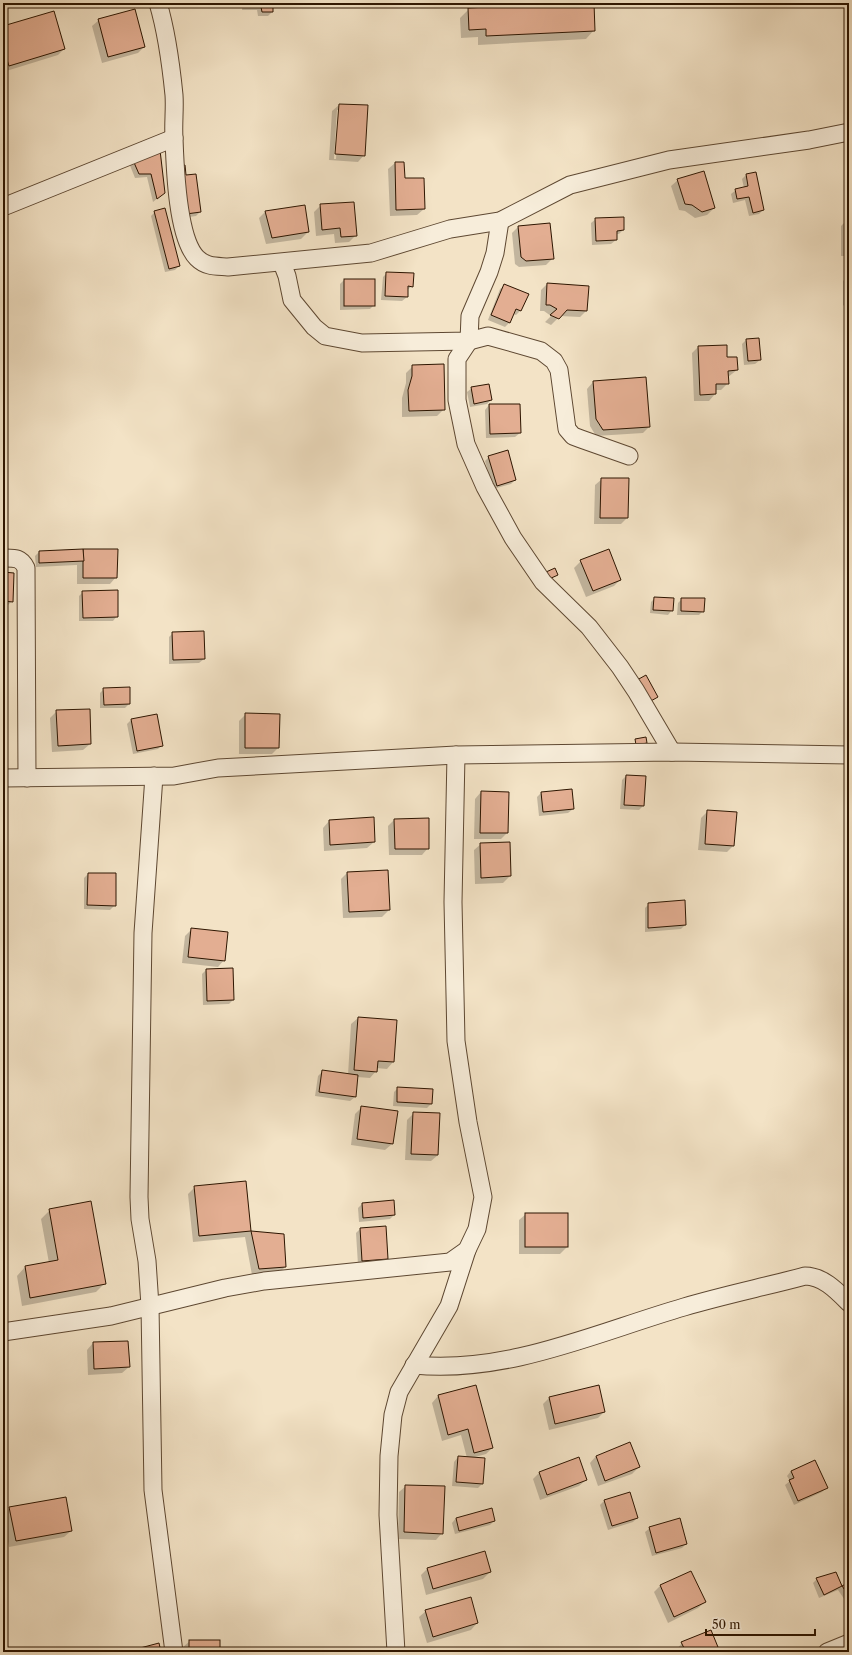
<svg xmlns="http://www.w3.org/2000/svg" width="852" height="1655" font-family="'Libre Caslon Text',serif">
<style>
.shadow{fill:#0003;fill-rule:evenodd}
.building{fill:#e3ae92;stroke:#2d1500}
.lines{fill:none;stroke-linecap:round;stroke-linejoin:round}
.street-casing{stroke:#5e4832;stroke-width:19}
.street{stroke:#f7edda;stroke-width:17}
</style>
<rect width="100%" height="100%" fill="#f3e3c6"/>
<filter id="stains"><feTurbulence type="fractalNoise" baseFrequency=".005" numOctaves="4"/><feColorMatrix values="0 0 0 0 .2 0 0 0 0 .09 0 0 0 0 .02 0 0 0 .5 -.17"/></filter>
<radialGradient id="worn" r=".72"><stop offset=".6" stop-color="#630" stop-opacity="0"/><stop offset="1" stop-color="#630" stop-opacity=".3"/></radialGradient>
<!-- shadow -->
<g class="shadow">
<path d="M243,3H281L277,7H272V12L268,16H258L257,10H242Z"/>
<path d="M593,3L594,30L586,39L478,45V37L461,38L460,18L469,9Z"/>
<path d="M99,20L144,47L138,53L102,63L92,26Z"/>
<path d="M3,27L64,49L58,55L3,72Z"/>
<path d="M339,105L367,106L364,155L358,162L329,160L332,111ZM337,110H339L336,159H334Z"/>
<path d="M159,151L164,193L153,202L147,177L135,178L129,163Z"/>
<path d="M395,163H404V179L424,209L417,215L390,216L388,169Z"/>
<path d="M746,175L763,210L759,214L749,216L745,200L733,203L731,194L736,190L744,188L742,179Z"/>
<path d="M185,176L200,212L196,216L182,218Z"/>
<path d="M678,180L714,208L707,215L695,218L685,211L679,210L671,186Z"/>
<path d="M321,205L356,235L349,242L335,243L334,234L316,236L314,212Z"/>
<path d="M304,206L308,232L301,239L266,244L259,218L265,212Z"/>
<path d="M155,212L179,266L175,270L165,272L151,216Z"/>
<path d="M849,218V256H841V226Z"/>
<path d="M596,219L623,230L619,234H616V240L611,244L592,245L591,223Z"/>
<path d="M519,226L552,259L546,265L519,267L515,264L512,233Z"/>
<path d="M387,273L412,286L407,290V297L402,301L381,300L383,277Z"/>
<path d="M849,275V310L843,305V281Z"/>
<path d="M344,280H374V305L370,309L340,310V284Z"/>
<path d="M547,284L586,311L580,317L560,316L551,325L545,322L551,316L544,311H540L541,290Z"/>
<path d="M505,285L527,295L520,311L516,315L513,314L509,323L505,327L488,320L500,289Z"/>
<path d="M746,340L760,360L755,364L744,365L742,344Z"/>
<path d="M698,347L726,359L737,370L728,377V383L721,390H715V394L709,401H694L692,353Z"/>
<path d="M413,366L444,409L437,416L402,417V398L406,383V373Z"/>
<path d="M593,382L649,427L643,433L596,436L590,426L587,389Z"/>
<path d="M472,388L491,400L487,404L470,407L467,392Z"/>
<path d="M489,405H519L520,433L515,437L486,438L485,410Z"/>
<path d="M489,457L515,480L511,484L493,489L485,461Z"/>
<path d="M602,479L627,518L621,524H594L595,485Z"/>
<path d="M83,550L116,577L110,584H77V565L36,567L35,556L39,552Z"/>
<path d="M581,561L620,580L614,586L586,597L574,568Z"/>
<path d="M3,573L12,601L7,606L3,605Z"/>
<path d="M83,592L117,616L113,621H79V596Z"/>
<path d="M655,598L672,610L668,615L650,613L651,602Z"/>
<path d="M682,599L703,611L699,615H677L678,603Z"/>
<path d="M173,633L204,659L199,663L169,664V637Z"/>
<path d="M104,689L129,704L125,708H100V693Z"/>
<path d="M57,711L90,744L83,750L52,752L50,718Z"/>
<path d="M246,714L278,748L272,754H239V721Z"/>
<path d="M131,720L162,745L158,749L133,754L127,724Z"/>
<path d="M626,776L643,806L639,810L620,809L622,780Z"/>
<path d="M481,792L507,833L501,839H474L475,799Z"/>
<path d="M541,793L573,809L568,813L539,816L537,797Z"/>
<path d="M708,811L733,846L727,852L698,850L701,818Z"/>
<path d="M394,820L428,848L422,855H389L388,826Z"/>
<path d="M329,821L374,842L367,848L324,851L323,828Z"/>
<path d="M481,844L510,876L503,883L475,884L474,850Z"/>
<path d="M348,872L389,910L382,917L343,918L341,879Z"/>
<path d="M88,874L115,905L110,910L84,909V878Z"/>
<path d="M649,904L685,925L681,929L645,932V908Z"/>
<path d="M192,929L224,960L218,967L182,963L185,936Z"/>
<path d="M206,970L233,1000L229,1004L203,1005L202,974Z"/>
<path d="M358,1018L396,1021L393,1062L387,1069L376,1068V1071L370,1078L357,1077L355,1097L350,1101L315,1096L318,1076L322,1072L348,1075L351,1024Z"/>
<path d="M398,1088L432,1090L431,1104L427,1108L393,1106L394,1092Z"/>
<path d="M362,1107L392,1144L385,1150L351,1145L355,1114Z"/>
<path d="M414,1113L438,1155L431,1161L405,1160L407,1120Z"/>
<path d="M245,1182L250,1232L283,1234L285,1267L279,1273L252,1275L245,1237L193,1242L188,1194L195,1187Z"/>
<path d="M362,1204L394,1215L390,1219L359,1222L358,1208Z"/>
<path d="M50,1210L104,1284L96,1292L22,1306L17,1276L25,1267L49,1263L41,1219Z"/>
<path d="M526,1214H567V1247L560,1254H519V1220Z"/>
<path d="M360,1229L387,1259L383,1263L358,1265L356,1233Z"/>
<path d="M93,1343L129,1367L122,1373L88,1375L87,1350Z"/>
<path d="M438,1396L492,1448L486,1454L471,1458L482,1484L478,1488L452,1486L454,1462L458,1457L467,1458L461,1435L442,1441L432,1403Z"/>
<path d="M549,1398L604,1412L598,1418L549,1430L543,1404Z"/>
<path d="M596,1456L639,1467L632,1474L598,1486L590,1463Z"/>
<path d="M578,1458L586,1480L579,1486L540,1500L533,1479L539,1473Z"/>
<path d="M791,1471L826,1488L822,1492L794,1505L785,1485L790,1481L787,1476Z"/>
<path d="M406,1486L442,1533L436,1540L398,1539L399,1492Z"/>
<path d="M604,1501L637,1518L633,1522L608,1530L600,1505Z"/>
<path d="M10,1508L71,1531L64,1537L9,1547L3,1514Z"/>
<path d="M456,1518L494,1521L490,1525L455,1534L452,1523Z"/>
<path d="M650,1528L686,1544L682,1548L652,1556L645,1532Z"/>
<path d="M484,1553L490,1572L483,1579L426,1595L421,1575L427,1569Z"/>
<path d="M691,1572L705,1602L698,1608L668,1623L654,1592L660,1586Z"/>
<path d="M835,1573L842,1588L849,1583V1606L838,1590L819,1598L813,1583L817,1579Z"/>
<path d="M426,1611L477,1623L471,1630L427,1643L419,1617Z"/>
<path d="M190,1641L219,1652H183V1647Z"/>
<path d="M682,1643L719,1652H677L676,1650Z"/>
</g>
<!-- building -->
<g class="building">
<path d="M246,3H282H273V12H262L261,7L246,6Z"/>
<path d="M567,3H594L595,31L486,36V29L469,30L468,8Z"/>
<path d="M135,9L145,47L108,57L98,19Z"/>
<path d="M54,11L65,49L9,66L3,47V26Z"/>
<path d="M339,104L368,105L365,156L335,154Z"/>
<path d="M160,150L165,193L157,199L151,174H139L132,158Z"/>
<path d="M395,162H404L405,178H424L425,209L396,210Z"/>
<path d="M185,165L186,175L196,174L201,212L186,214L180,166Z"/>
<path d="M704,171L715,208L702,212L692,205L685,204L677,179Z"/>
<path d="M756,172L764,210L753,213L749,197L737,199L735,189L748,186L746,174Z"/>
<path d="M354,202L357,236L341,237L340,228L322,230L320,204Z"/>
<path d="M305,205L309,232L272,238L265,211Z"/>
<path d="M165,208L180,266L169,269L154,211Z"/>
<path d="M624,217V230L617,231V240L596,241L595,218Z"/>
<path d="M849,217V250H847V219Z"/>
<path d="M550,223L554,259L526,261L521,257L518,226Z"/>
<path d="M386,272L414,273L413,287L408,286V297L385,296Z"/>
<rect x="344" y="279" width="31" height="27"/>
<path d="M547,283L589,286L587,311L567,310L559,319L550,315L557,309L550,305H546Z"/>
<path d="M504,284L529,294L521,311L516,309L510,323L491,315Z"/>
<path d="M759,338L761,360L748,361L746,339Z"/>
<path d="M727,345V357H737L738,370L728,371L729,384H716V394L700,395L698,346Z"/>
<path d="M444,364L445,410L409,411L408,390L412,376V365Z"/>
<path d="M646,377L650,427L603,430L596,419L593,381Z"/>
<path d="M489,384L492,400L474,404L471,387Z"/>
<path d="M489,404H520L521,433L490,434Z"/>
<path d="M508,450L516,480L497,486L488,456Z"/>
<path d="M601,478H629L628,518H600Z"/>
<path d="M83,549H118L117,578H83Z"/>
<path d="M83,549L84,561L39,563V551Z"/>
<path d="M609,549L621,580L593,591L580,560Z"/>
<path d="M555,568L558,575L549,579L546,572Z"/>
<path d="M3,572L14,573L13,602L3,601Z"/>
<path d="M118,590V617L83,618L82,591Z"/>
<path d="M654,597L674,598L673,611L653,610Z"/>
<path d="M681,598H705L704,612L681,611Z"/>
<path d="M204,631L205,659L173,660L172,632Z"/>
<path d="M646,675L658,697L649,702L637,680Z"/>
<path d="M130,687V704L104,705L103,688Z"/>
<path d="M90,709L91,744L58,746L56,710Z"/>
<path d="M245,713L280,714L279,748H245Z"/>
<path d="M157,714L163,746L137,751L131,719Z"/>
<path d="M646,737L647,743L636,745L635,739Z"/>
<path d="M626,775L646,776L644,806L624,805Z"/>
<path d="M572,789L574,809L543,812L541,792Z"/>
<path d="M481,791L509,792L508,833H480Z"/>
<path d="M707,810L737,812L734,846L705,844Z"/>
<path d="M374,817L375,842L330,845L329,820Z"/>
<path d="M429,818V849H395L394,819Z"/>
<path d="M510,842L511,876L481,878L480,843Z"/>
<path d="M388,870L390,910L349,912L347,872Z"/>
<path d="M88,873H116V906L87,905Z"/>
<path d="M685,900L686,925L648,928V903Z"/>
<path d="M191,928L228,932L225,961L188,957Z"/>
<path d="M233,968L234,1000L207,1001L206,969Z"/>
<path d="M358,1017L397,1020L394,1062L378,1061L377,1072L354,1070Z"/>
<path d="M322,1070L358,1075L356,1097L319,1092Z"/>
<path d="M397,1087L433,1089L432,1104L397,1102Z"/>
<path d="M361,1106L398,1111L393,1144L357,1139Z"/>
<path d="M413,1112L440,1113L438,1155L411,1154Z"/>
<path d="M246,1181L251,1231L199,1236L194,1186Z"/>
<path d="M394,1200L395,1215L363,1218L362,1203Z"/>
<path d="M91,1201L106,1284L30,1298L25,1266L58,1260L49,1209Z"/>
<rect x="525" y="1213" width="43" height="34"/>
<path d="M386,1226L388,1259L362,1261L360,1228Z"/>
<path d="M251,1231L284,1234L286,1267L259,1269Z"/>
<path d="M128,1341L130,1367L94,1369L93,1342Z"/>
<path d="M476,1385L493,1448L474,1453L468,1429L448,1435L438,1395Z"/>
<path d="M599,1385L605,1412L555,1424L549,1397Z"/>
<path d="M630,1442L640,1467L605,1481L596,1456Z"/>
<path d="M458,1456L485,1458L483,1484L456,1482Z"/>
<path d="M579,1457L587,1480L547,1495L539,1472Z"/>
<path d="M815,1460L828,1488L798,1501L789,1480L794,1478L791,1471Z"/>
<path d="M405,1485L445,1486L443,1534L404,1532Z"/>
<path d="M630,1492L638,1518L612,1526L604,1500Z"/>
<path d="M66,1497L72,1531L16,1541L9,1507Z"/>
<path d="M492,1508L495,1521L459,1531L456,1518Z"/>
<path d="M680,1518L687,1544L656,1553L649,1527Z"/>
<path d="M485,1551L491,1572L433,1589L427,1568Z"/>
<path d="M691,1571L706,1602L674,1617L660,1585Z"/>
<path d="M836,1572L842,1586L824,1595L816,1578Z"/>
<path d="M849,1582V1596L842,1586Z"/>
<path d="M471,1597L478,1623L433,1637L425,1610Z"/>
<path d="M711,1630L720,1652H686L681,1642Z"/>
<rect x="189" y="1640" width="31" height="12"/>
<path d="M159,1643L161,1652H125Z"/>
</g>
<g class="lines">
<!-- street casing -->
<g class="street-casing">
<g id="street">
<path d="M158,3C167,33 171,65 174,95C175,109 173,124 174,138C175,167 177,238 197,258C206,267 216,266 228,267L371,253L450,229L500,221L570,185L669,160L809,140L849,132"/>
<path d="M3,207L174,138"/>
<path d="M500,221L495,253L489,272L470,316L469,341L457,359V400L466,444L485,487L513,538L543,582L589,627L620,667L636,691L672,752"/>
<path d="M282,263L287,276L292,300L314,327L325,336L362,343L469,341L488,336L541,351L554,361L559,370L567,429L573,436L581,439L629,456"/>
<path d="M3,558C14,558 21,557 26,568L27,778"/>
<path d="M154,776L143,933L139,1197L140,1219L147,1261L150,1306L153,1490L174,1652"/>
<path d="M3,778L174,776L218,768L456,755L672,752L849,755"/>
<path d="M3,1332L111,1316L225,1288L264,1281L450,1262L467,1250L477,1229L483,1197L468,1122L456,1041L453,902L456,755"/>
<path d="M414,1365C508,1374 595,1333 684,1307C724,1295 764,1287 805,1276C823,1276 837,1291 849,1303"/>
<path d="M396,1652L388,1515L389,1456L393,1415L399,1392L449,1306L467,1250"/>
<path d="M827,1652L849,1643"/>
</g>
</g>
<!-- street -->
<use href="#street" class="street"/>
</g>
<!-- margin -->
<rect width="852" height="1655" fill="none" stroke="#f3e3c6" stroke-width="16"/>
<rect x="4" y="4" width="844" height="1647" fill="none" stroke="#2d1500" stroke-width="2"/>
<rect x="8" y="8" width="836" height="1639" fill="none" stroke="#2d1500"/>
<!-- scale -->
<path d="M706 1629v6h109v-6" fill="none" stroke="#2d1500" stroke-width="2"/>
<text x="712" y="1629" font-size="12" fill="#2d1500" stroke="#f7edda" stroke-width="3" paint-order="stroke">50 m</text>
<rect width="100%" height="100%" filter="url(#stains)"/>
<rect width="100%" height="100%" fill="url(#worn)"/>
</svg>
